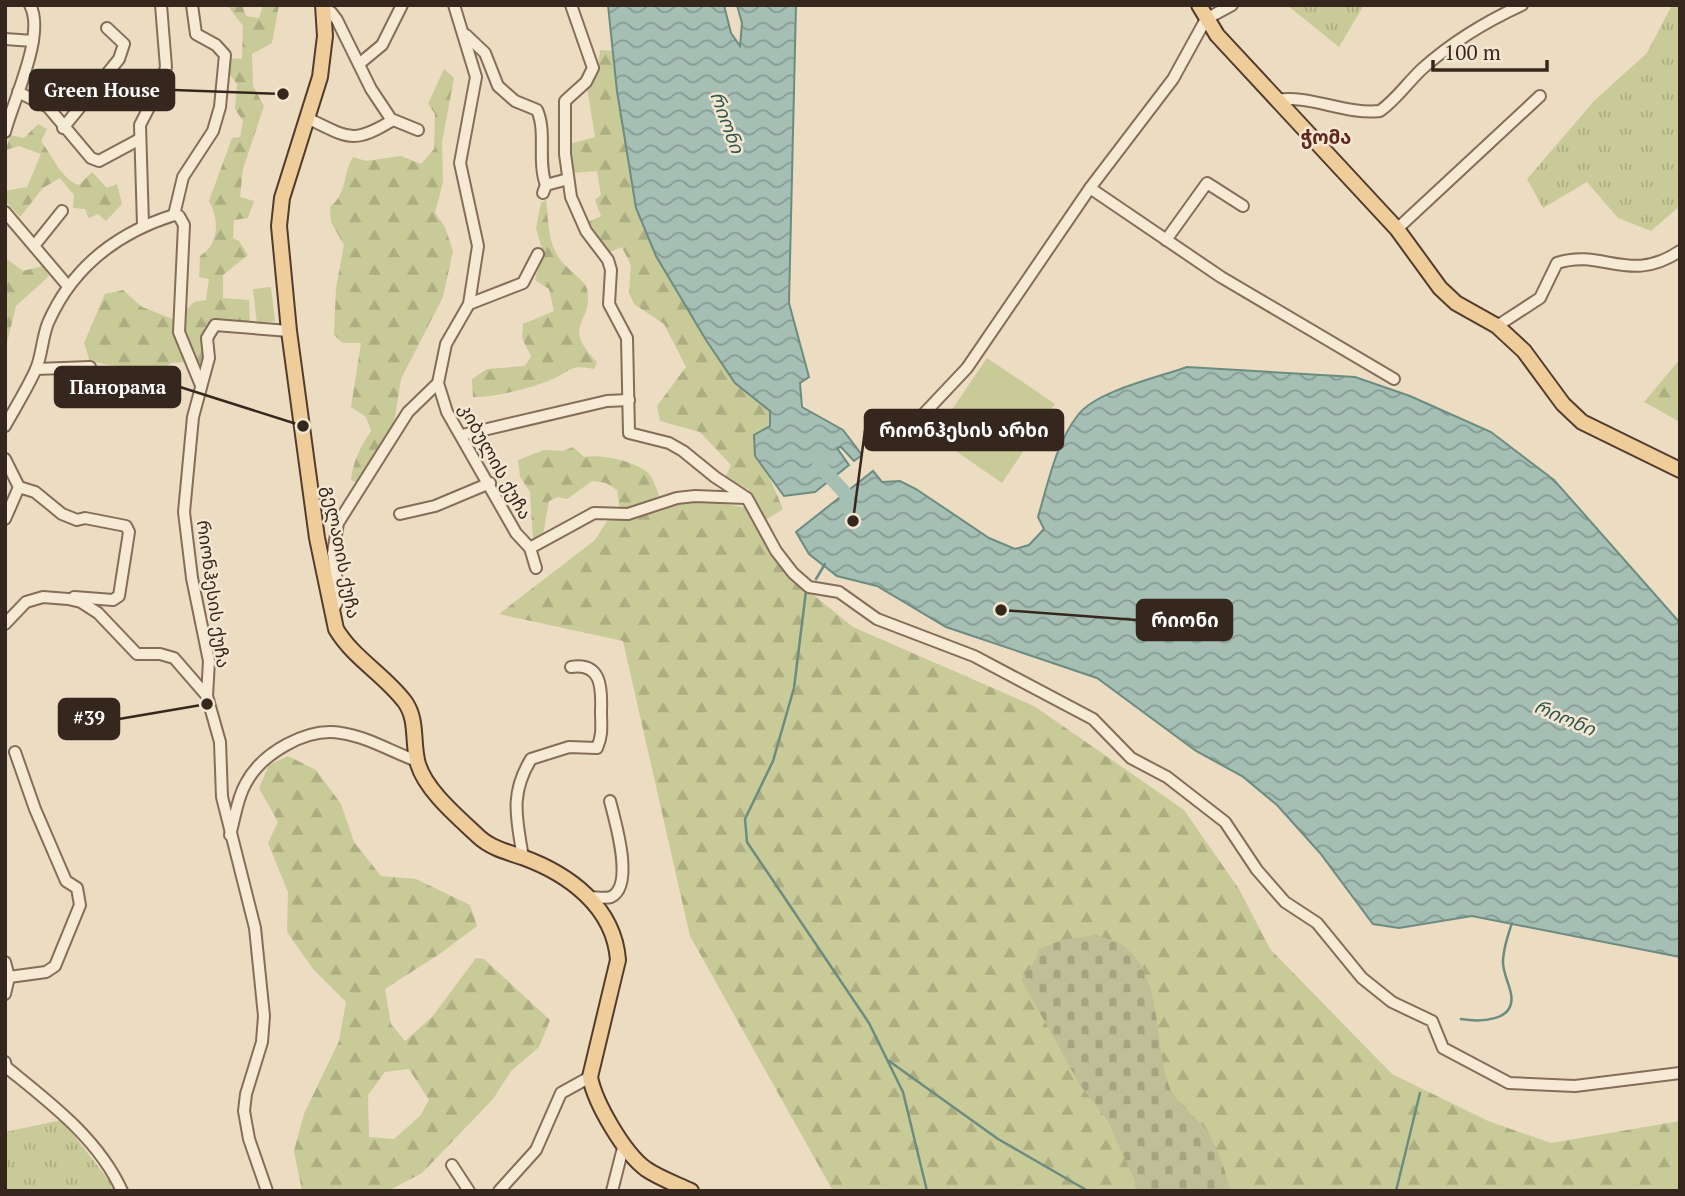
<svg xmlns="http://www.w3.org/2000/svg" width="1685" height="1196" font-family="'PT Serif','Noto Sans Georgian',serif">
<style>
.grass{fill:url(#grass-tufts)}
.forest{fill:url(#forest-firs);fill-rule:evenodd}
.cemetery{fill:url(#cemetery-stones)}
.green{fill:#c8ca97}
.water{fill:url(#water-waves);stroke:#6c8c81;stroke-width:2}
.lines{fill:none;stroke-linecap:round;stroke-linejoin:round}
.stream{stroke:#6c8c81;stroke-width:2.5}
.river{stroke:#a5bfb5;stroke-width:14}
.minor-casing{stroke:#856d5a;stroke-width:14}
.major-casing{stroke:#533c2e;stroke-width:18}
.minor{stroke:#f7ead5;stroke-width:10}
.major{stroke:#eecd9b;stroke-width:14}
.labels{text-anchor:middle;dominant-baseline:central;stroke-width:5;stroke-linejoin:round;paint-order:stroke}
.street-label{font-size:18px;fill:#36271e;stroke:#f4e7d2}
.water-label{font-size:19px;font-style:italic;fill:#2e554f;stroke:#f4e7d2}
.neighbourhood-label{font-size:19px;font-weight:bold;fill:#61271f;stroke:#f4e7d2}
.leader{fill:none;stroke:#36271e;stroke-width:2.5}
.callout-dot{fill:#36271e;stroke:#f4e7d2;stroke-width:2.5}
.callout{fill:#36271e;stroke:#36271e;stroke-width:2.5}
.callout-label{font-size:19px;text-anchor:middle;font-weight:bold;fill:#fff}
</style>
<defs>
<pattern id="grass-tufts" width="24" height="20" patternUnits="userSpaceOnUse" patternTransform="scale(1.75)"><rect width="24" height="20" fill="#c8ca97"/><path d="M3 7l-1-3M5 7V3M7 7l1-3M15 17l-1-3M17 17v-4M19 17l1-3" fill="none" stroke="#acae82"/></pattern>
<pattern id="forest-firs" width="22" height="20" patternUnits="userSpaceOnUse" patternTransform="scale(1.75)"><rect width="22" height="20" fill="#c8ca97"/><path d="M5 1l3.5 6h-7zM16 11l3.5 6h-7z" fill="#acae82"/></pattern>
<pattern id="cemetery-stones" width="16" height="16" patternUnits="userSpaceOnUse" patternTransform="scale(1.75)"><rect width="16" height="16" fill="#bebf96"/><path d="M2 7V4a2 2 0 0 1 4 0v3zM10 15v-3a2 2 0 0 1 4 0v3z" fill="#a4a481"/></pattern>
<pattern id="water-waves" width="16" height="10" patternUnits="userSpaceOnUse" patternTransform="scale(1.75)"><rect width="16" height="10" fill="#a5bfb5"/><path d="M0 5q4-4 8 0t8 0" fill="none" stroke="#879b93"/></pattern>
</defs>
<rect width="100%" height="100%" fill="#ecdcc2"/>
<!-- grass -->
<g class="grass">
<path d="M1287,5H1364L1339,47Z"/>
<path d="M1672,5H1680V206L1651,231L1618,218L1587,182L1543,208L1527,179L1595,100L1647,53Z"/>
<path d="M62,1120L117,1191H5V1132Z"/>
</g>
<!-- forest -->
<g class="forest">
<path d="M227,5H242L246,16L259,18L263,5H279L272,43L252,54L253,86L264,106L243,169L240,197L254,201L248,218L234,220L233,238L239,241L248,255L223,275V298L249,300L250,323L215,319L204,328L205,347L201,370H197L183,338L184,312L194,302L206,300L209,279L199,277L200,256C220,244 219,219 209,201L232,138L240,137L243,121L235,109L237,84L227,71V58L242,59L243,26Z"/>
<path d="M600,50L614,51L636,208L735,383L770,411V426L754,456L768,474L783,509L764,521L748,489L725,478L731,465L700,432L660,421L657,406L686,367L664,324L634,304L629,293L631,265L622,247L610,252L588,222L601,216L595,200L601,195L597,171L571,173L569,144L595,137L587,87L598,70Z"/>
<path d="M444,69L454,78L442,142L443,182L435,213L445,227L453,251L443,297L401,379L394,423L356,482L351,480C353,461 361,446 371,431L366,417L351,407L361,343H343L334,335L336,288L344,245L331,222L330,207C347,194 343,173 353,157L366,161L401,156L421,164L434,149L435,114L428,104Z"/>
<path d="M38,124L47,129L41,141C52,155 61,179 79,185L92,172L107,188L117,184L122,204L106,221L98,214L89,218L85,209L73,208L74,195L60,178L43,188L20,217L7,203L5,191L27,187L41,154L19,146L6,150L10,135L24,138Z"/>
<path d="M546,200C548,216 548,239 556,253C563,268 584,278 587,289C595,323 559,324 597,362L594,369C570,364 572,370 553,379C535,387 493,398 473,397L472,379L487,369L525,366L531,356L522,338L523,324L554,311L549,289L535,280L543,252L536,228L541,203Z"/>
<path d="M5,258L23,271L43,266L49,276L16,306L5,351Z"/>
<path d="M123,290L142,307L175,320L174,333L185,362L171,363L160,375L90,361L84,343L105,294Z"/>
<path d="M1680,359V422L1644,402Z"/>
<path d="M573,447L584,457C601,454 635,461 648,473C654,479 657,491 660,499L620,511L617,490L606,483L592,481L567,499L558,497L549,501L543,535L533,540L530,492L520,477L518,460L544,450L563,451Z"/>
<path d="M697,500L744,507L765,544L789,575L853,627L1034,706L1184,810L1239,889L1270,949L1392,1074L1488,1121L1551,1143L1680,1121V1191H833L690,936L623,641L499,614L595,540L607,521Z"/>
<path d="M288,756L316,770L341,804L354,842L381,876L416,879L470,905L477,926L441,953L385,989L391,1024L405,1041L432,1017L476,958L484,959L550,1020L539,1047L511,1071L493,1099L422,1173L388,1191H302L294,1151L304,1114L339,1041L346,1002L313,969L287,932L288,892L268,843L278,822L259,788L269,765ZM409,1069L429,1100L420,1116L394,1139L369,1137L368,1095L385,1072Z"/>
</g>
<!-- cemetery -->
<path class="cemetery" d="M1095,935C1103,938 1113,940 1120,944C1164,969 1153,1044 1169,1086C1177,1106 1195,1115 1207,1131C1218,1147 1226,1172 1230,1191H1134L1135,1181L1108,1121L1080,1085L1021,979L1033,964L1039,949L1062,940Z"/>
<!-- green -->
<g class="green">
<path d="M271,287L275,321L257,324L253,289Z"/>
<path d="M987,358L1055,404L1002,483L934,436Z"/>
</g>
<!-- water -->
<g class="water">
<path d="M608,5H724L731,33L740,46L742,23L737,5H796L789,303L809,377L800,383L802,407L843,430L862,455L854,461L841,447L837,448L849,465L815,492L784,496L755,456L754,435L770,426V411L735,383L706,340L656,256L636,208L617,91Z"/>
<path d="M1187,367L1355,377L1410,396L1491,432L1554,480L1680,623V957L1472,916L1399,928L1373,924L1320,853L1277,805L1242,776L1196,751L1097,678L946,627L877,586L837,576L809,554L796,532L873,471L882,482L900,481L916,489L989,538L1015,549L1029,545L1044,529L1038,517C1048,483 1056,443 1078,415C1096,391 1159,377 1187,367Z"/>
</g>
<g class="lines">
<!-- stream -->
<g class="stream">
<path d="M816,579L825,564"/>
<path d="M806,591L794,688L773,761L745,819L747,842L869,1023L903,1092L927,1191"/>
<path d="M1461,1019C1479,1022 1516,1022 1511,994C1509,983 1503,973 1503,962C1503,949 1508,935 1512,923"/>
<path d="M889,1061L998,1139L1088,1191"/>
<path d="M1396,1191L1420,1093"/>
</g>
<!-- river -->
<path class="river" d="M819,465L845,493L850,511"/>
<!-- minor casing -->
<g class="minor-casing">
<g id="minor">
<path d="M454,5L476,77L460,163L478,246L469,304L446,344L438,383L447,412L516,533L530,548L536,568"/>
<path d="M571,5L593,68L586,82L565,101V154L571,197L586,231L608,260L611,270L609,304L627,338L629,433L669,443L683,451L715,477L747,498L776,551L793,573L809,587L839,592L877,619L974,656L1093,719L1131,758L1167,777L1225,822L1257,870L1285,902L1317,923L1362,978L1392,1002L1432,1021L1443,1048L1509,1083L1575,1086L1680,1073"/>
<path d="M324,9L331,12L337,20L371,89L391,119L418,130"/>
<path d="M466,35L485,53L498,86L515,101L537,110C547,132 537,161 546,185"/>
<path d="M5,39L33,41"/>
<path d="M359,64L382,45L402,5"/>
<path d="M18,92L48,107L91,158L99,161L140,139"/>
<path d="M1276,100C1309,94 1345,115 1380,111C1397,99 1407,83 1422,69C1452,42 1485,22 1522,5"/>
<path d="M307,118C349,138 352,145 393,120"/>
<path d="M63,128L119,59L124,44L107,28"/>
<path d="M5,132C13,101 46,34 30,5"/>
<path d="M1090,188L1221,277L1394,379"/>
<path d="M543,193L546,185L568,179"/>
<path d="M5,212L67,285"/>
<path d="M174,215L183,177L213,131L220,107L225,55L216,45L196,34L192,5"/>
<path d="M143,225L140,125L161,84L166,67L161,5"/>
<path d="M1397,229L1540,96"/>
<path d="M1166,240L1207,183L1243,206"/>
<path d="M34,246L62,211"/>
<path d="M469,304L523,283L538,254"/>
<path d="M1497,326L1540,298L1557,263C1603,248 1629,285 1680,251"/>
<path d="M36,369L90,367"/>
<path d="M917,421L967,368L1090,188L1173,79L1206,19L1232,5"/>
<path d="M5,426C15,408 27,389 36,369C42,355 42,338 48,323C72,268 117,233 174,215L179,216L184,225L179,332L200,383"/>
<path d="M462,435L607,401L629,400"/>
<path d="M5,459L19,487L5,519"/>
<path d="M19,487L35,492L62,514L77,520L85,518L126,526L129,532L119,596L113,600L74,597"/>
<path d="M400,514L435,506L490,483"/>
<path d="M530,548L594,513L628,514L677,498L695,496L746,498"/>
<path d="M332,613L339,598L333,553L338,523L408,412L438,383"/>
<path d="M5,624L26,602L43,597L68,599L81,602L98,613L137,654H160L174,658L207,696L220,742L222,797L255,928L264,1016L262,1042L246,1094L244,1111L249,1139L267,1191"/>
<path d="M207,696L209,661L192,578L184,512L193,417L209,358L207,338L215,325L289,331"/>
<path d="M230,835C235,818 237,798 246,783C262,753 307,727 341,733C368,737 392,752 417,761"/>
<path d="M523,858C517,819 509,795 531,759L569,747L597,748C603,734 601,726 601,711C602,687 601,662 571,667"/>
<path d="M589,897C596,897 605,899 611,897C635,886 615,821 610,801"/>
<path d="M5,962L9,977L5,994"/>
<path d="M9,977L46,972L55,966L80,905L77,888L66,881L35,809L15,752"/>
<path d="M5,1062L6,1067C49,1102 98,1138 122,1191"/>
<path d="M452,1165L469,1191"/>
<path d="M499,1191L536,1150L561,1093L590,1077"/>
<path d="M612,1191L624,1144"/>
</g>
</g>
<!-- major casing -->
<g class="major-casing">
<g id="major">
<path d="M323,5L325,36L320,77L282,198L279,226L289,331L317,538L336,629C353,658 385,675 405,702C418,720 412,744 418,764C426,791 459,818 479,837C491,848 507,852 522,857C569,874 614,907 618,960L590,1077C595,1103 624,1153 646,1169C659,1178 676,1184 691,1191"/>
<path d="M1199,5L1217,35L1397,229L1440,288L1456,303L1497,326L1524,351L1563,404L1582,422L1680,470"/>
</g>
</g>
<!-- minor -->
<use href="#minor" class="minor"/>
<!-- major -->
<use href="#major" class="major"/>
</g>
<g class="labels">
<!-- street labels -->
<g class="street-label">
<text transform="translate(496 461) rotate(61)">კიბულის ქუჩა</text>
<text transform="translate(342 552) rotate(79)">გელათის ქუჩა</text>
<text transform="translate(214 594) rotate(82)">რიონჰესის ქუჩა</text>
</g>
<!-- water labels -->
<g class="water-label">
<text transform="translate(728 122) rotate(70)">რიონი</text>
<text transform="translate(1565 717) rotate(23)">რიონი</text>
</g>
<!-- neighbourhood labels -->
<g class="neighbourhood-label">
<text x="1326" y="136">ჭომა</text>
</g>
</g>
<!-- callouts -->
<path class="leader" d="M283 94L174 90M303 426L180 387M853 521L865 430M1001 610L1137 620M207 704L119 719"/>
<g class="callout-dot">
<circle cx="283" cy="94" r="7"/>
<circle cx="303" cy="426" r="7"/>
<circle cx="853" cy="521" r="7"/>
<circle cx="1001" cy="610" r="7"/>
<circle cx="207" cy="704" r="7"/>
</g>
<g class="callout">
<rect x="30" y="70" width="144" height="40" rx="7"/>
<rect x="55" y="367" width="125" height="40" rx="7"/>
<rect x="865" y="410" width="198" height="40" rx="7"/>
<rect x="1137" y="600" width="95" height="40" rx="7"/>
<rect x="59" y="699" width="60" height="40" rx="7"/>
</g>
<g class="callout-label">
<text x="102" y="97">Green House</text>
<text x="118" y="394">Панорама</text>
<text x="964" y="437">რიონჰესის არხი</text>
<text x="1185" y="627">რიონი</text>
<text x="89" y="725">#39</text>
</g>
<!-- border -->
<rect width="1685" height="1196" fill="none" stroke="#36271e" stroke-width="14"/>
<!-- scale -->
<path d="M1433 60v10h114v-10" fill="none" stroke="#36271e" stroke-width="3.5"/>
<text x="1444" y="60" font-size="21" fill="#36271e" stroke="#f4e7d2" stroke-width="5" paint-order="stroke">100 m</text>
</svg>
